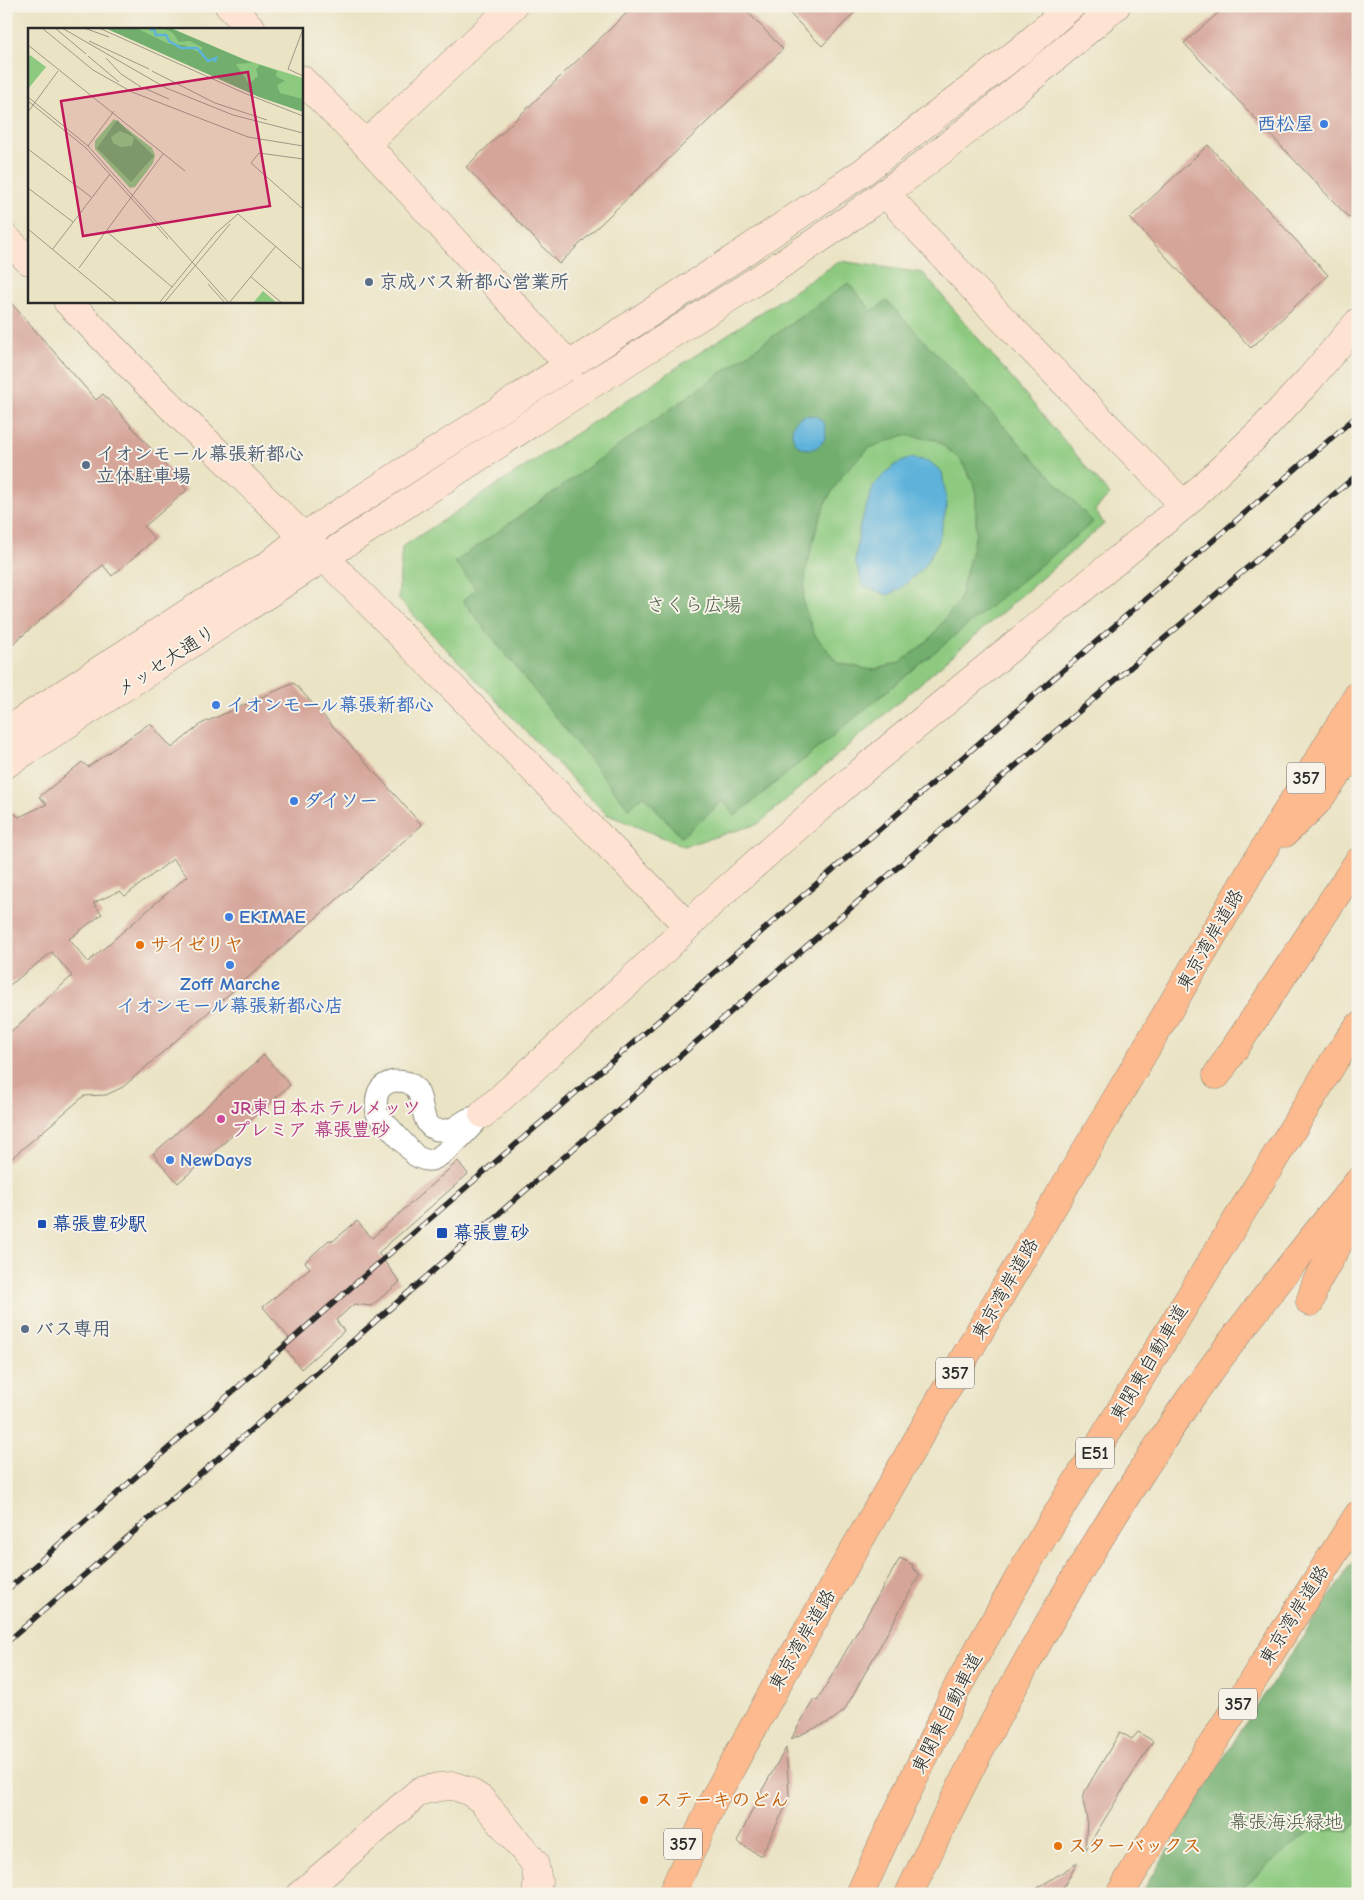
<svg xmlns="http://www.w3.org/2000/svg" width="1364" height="1900" font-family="'Comic Neue','Klee One',sans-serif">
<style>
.green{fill:#8dca80;stroke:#5c7a56}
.forest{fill:#72ae6e;stroke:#4e6c4c;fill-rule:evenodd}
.water{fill:#5eb3db;stroke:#446f83}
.building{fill:#d6a59a;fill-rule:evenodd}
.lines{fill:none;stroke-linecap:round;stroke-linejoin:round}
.street-casing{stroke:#8a8778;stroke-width:23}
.secondary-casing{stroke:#8a8778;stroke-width:29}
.highway-casing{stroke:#8a8778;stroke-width:29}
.street{stroke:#fff;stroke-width:21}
.secondary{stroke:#fee3d2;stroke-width:28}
.highway{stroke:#fcba8e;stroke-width:28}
.rail-casing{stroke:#2b2b2b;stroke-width:5.5}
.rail{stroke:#f7f3e8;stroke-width:4;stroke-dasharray:11;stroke-linecap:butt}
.shop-dot{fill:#3f7fe0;stroke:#f7f3e8;stroke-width:2}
.service-dot{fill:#5c6f8a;stroke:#f7f3e8;stroke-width:2}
.food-dot{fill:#e8710a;stroke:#f7f3e8;stroke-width:2}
.hotel-dot{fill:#d1479c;stroke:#f7f3e8;stroke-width:2}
.transit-dot{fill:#1a4fb4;stroke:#f7f3e8;stroke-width:2}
.labels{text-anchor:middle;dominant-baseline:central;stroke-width:4;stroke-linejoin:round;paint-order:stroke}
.shield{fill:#f7f3e8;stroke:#686764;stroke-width:1}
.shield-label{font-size:18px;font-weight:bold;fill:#2b2b2b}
.shop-label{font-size:19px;font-weight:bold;fill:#366cbe;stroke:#f7f3e8;text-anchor:start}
.service-label{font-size:19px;font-weight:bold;fill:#4e5e75;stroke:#f7f3e8;text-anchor:start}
.park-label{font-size:19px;fill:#485b44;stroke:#f7f3e8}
.street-label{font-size:19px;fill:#2b2b2b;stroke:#f7f3e8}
.food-label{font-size:19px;font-weight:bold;fill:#c56008;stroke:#f7f3e8;text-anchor:start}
.hotel-label{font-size:19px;font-weight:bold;fill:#b23c85;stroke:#f7f3e8;text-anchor:start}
.transit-label{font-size:19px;font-weight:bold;fill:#164399;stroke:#f7f3e8;text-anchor:start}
.inset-river{fill:none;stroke:#5eb3db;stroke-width:2.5}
.inset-road{fill:none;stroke:#9e9987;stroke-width:1}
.view{fill:#c2185b;fill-opacity:0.15;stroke:#c2185b;stroke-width:2.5}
.inset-edge{fill:none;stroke:#2b2b2b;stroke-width:2.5}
</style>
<rect width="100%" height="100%" fill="#f7f3e8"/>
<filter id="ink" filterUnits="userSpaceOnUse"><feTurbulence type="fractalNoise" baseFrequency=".02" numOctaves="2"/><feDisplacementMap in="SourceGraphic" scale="10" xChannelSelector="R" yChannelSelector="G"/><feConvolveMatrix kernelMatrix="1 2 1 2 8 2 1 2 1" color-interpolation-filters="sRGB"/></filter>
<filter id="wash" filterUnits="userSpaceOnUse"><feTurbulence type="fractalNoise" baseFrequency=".0096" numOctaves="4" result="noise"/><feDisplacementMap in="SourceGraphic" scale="20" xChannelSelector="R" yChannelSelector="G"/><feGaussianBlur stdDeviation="1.12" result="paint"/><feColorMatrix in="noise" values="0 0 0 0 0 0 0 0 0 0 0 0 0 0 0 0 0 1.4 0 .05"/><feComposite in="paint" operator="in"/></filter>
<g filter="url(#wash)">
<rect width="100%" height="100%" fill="#eae3c4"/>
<!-- green -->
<g class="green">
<path d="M840,261L923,273L1110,495L1095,510L1104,524L758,824L684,846L606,814L398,599L402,547Z"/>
<path d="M1358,1630V1894H1160Z"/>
</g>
<!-- forest -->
<g class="forest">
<path d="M848,283L872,311L887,301L1093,522L735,816L723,801L681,837L644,795L629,809L463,601L476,589L455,562ZM904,435L936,440L961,460L976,489V534L959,600L930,639L900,663L872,670L838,663L814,634L803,603L806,569L818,523L828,498L843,474L869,448Z"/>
<path d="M1358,1554V1820L1349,1832L1314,1828L1244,1885L1253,1894H1141L1241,1730Z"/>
</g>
<!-- water -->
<g class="water">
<circle cx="809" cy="432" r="17"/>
<path d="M910,458L929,461L942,472L947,505L938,543L923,568L901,588L888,595L863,586L855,561L860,525L874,485L893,466Z"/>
</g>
<g id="blocks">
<!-- building -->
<g class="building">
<path d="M634,6H742L783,49L559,264L466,167Z"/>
<path d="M782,6H861L822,46Z"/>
<path d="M1226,6H1358V210L1349,218L1184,43Z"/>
<path d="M1208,145L1328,275L1251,348L1130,218Z"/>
<path d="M6,297L96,400L103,394L187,490L144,527L155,539L112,576L103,565L6,650Z"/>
<path d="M294,683L422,825L123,1087L106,1095L84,1096L6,1163V1036L72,976L52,952L6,988V808L19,817L47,804L39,797L82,762L88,767L150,723L172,748L201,724ZM173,859L187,876L88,962L69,939L102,914L93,903L120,891L125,896Z"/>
<path d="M264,1055L290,1085L178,1183L153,1154Z"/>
<path d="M458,1161L468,1174L378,1253L400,1282L371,1306L354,1304L336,1320L344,1331L301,1369L282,1344L289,1338L263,1307L310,1268L305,1262L329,1240L333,1241L357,1221L372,1238Z"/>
<path d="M900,1558L913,1565L912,1568L920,1574L844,1711L831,1721L791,1739L814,1699L817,1701Z"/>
<path d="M1120,1732L1132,1739L1138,1732L1153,1741L1085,1851L1087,1819L1083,1801L1085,1791Z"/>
<path d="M786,1748L789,1795L788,1802L761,1856L737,1842L761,1792Z"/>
<path d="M1077,1863L1060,1894H1028Z"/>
</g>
</g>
</g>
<g filter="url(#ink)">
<use href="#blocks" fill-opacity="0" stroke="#8a8778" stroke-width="1"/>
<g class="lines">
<!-- street casing -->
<g class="street-casing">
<path id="street" d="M394,1081C399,1081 405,1081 409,1083C432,1094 411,1138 451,1129C457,1127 462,1122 468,1119C473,1117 478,1116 483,1114C473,1125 445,1157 431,1160C425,1161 421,1159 416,1156L377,1114C375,1098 376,1085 394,1081Z"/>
</g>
<!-- secondary casing -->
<g class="secondary-casing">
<g id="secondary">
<path d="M229,6L252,29"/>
<path d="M301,79L366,144L570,366"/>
<path d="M366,144L513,6"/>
<path d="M885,193L989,305L1184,505"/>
<path d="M6,238L29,261"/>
<path d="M67,301L149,385L324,557L688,926"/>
<path d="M6,731L194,609L267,566L304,536L735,258L863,172L1022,49L1071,6"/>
<path d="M6,764C181,652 354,537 528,425C647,347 770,277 885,193C965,135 1041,70 1116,6"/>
<path d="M483,1114L662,952L711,903L782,840L871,763L1184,505L1264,428L1308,381L1358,322"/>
<path d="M301,1894L420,1791L439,1787L454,1786L468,1791L482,1800L534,1862L538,1881L536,1894"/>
</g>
</g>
<!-- highway casing -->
<g class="highway-casing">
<g id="highway">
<path d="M1285,833L1317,802L1358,746"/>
<path d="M1217,1075L1358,862"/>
<path d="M1310,1302L1316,1283L1358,1209"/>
<path d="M672,1894L714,1799L781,1677L993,1308L1256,862L1358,695"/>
<path d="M860,1894L883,1843L959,1684L1032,1555L1336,1058L1358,1027"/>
<path d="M909,1894C976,1749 1053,1608 1140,1474C1156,1450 1172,1424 1189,1400C1242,1325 1300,1253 1358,1182"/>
<path d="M1120,1894L1160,1827L1358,1515"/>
</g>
</g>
<!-- street -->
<use href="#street" class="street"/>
<!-- secondary -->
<use href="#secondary" class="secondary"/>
<!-- highway -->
<use href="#highway" class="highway"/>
<!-- rail casing -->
<g class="rail-casing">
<g id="rail">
<path d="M6,1591L380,1262L1358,415"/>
<path d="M6,1643C456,1252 903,858 1358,474"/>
</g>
</g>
<!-- rail -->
<use href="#rail" class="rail"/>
</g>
</g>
<!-- markers -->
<g class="shop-dot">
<circle cx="1324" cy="124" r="5"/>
<circle cx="216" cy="705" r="5"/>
<circle cx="294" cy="801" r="5"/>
<circle cx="229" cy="917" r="5"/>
<circle cx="230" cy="965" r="5"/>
<circle cx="170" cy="1160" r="5"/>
</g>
<g class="service-dot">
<circle cx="369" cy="282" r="5"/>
<circle cx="86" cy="465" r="5"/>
<circle cx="25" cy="1329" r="5"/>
</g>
<g class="food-dot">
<circle cx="140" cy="945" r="5"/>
<circle cx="644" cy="1800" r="5"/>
<circle cx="1058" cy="1846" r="5"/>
</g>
<circle class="hotel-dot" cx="221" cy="1119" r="5"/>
<g class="transit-dot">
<rect x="37" y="1219" width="10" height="10" rx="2.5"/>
<rect x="436" y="1227" width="12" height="12" rx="2.5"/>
</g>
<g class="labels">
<!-- shield labels -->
<g class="shield">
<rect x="1287" y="762.5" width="38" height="31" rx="4"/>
<rect x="936" y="1357.5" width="38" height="31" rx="4"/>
<rect x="1076" y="1437.5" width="38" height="31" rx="4"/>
<rect x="1219" y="1688.5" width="38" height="31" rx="4"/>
<rect x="664" y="1828.5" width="38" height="31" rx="4"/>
</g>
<g class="shield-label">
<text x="1306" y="778">357</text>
<text x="955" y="1373">357</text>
<text x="1095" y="1453">E51</text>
<text x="1238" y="1704">357</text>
<text x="683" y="1844">357</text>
</g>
<!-- shop labels -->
<g class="shop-label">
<text x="1314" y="124" text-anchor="end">西松屋</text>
<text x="226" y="705">イオンモール幕張新都心</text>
<text x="304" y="801">ダイソー</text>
<text x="239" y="917">EKIMAE</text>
<text x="230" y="984" text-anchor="middle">Zoff Marche<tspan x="230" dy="22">イオンモール幕張新都心店</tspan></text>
<text x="180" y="1160">NewDays</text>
</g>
<!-- service labels -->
<g class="service-label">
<text x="379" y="282">京成バス新都心営業所</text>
<text x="96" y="454">イオンモール幕張新都心<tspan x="96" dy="22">立体駐車場</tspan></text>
<text x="35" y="1329">バス専用</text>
</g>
<!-- park labels -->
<g class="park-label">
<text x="694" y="605">さくら広場</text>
<text x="1286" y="1822">幕張海浜緑地</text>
</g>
<!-- street labels -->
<g class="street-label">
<text transform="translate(166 661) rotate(-33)">メッセ大通り</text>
<text transform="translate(1210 940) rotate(-60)">東京湾岸道路</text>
<text transform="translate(1005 1289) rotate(-60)">東京湾岸道路</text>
<text transform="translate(1149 1363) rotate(-59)">東関東自動車道</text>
<text transform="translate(1294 1615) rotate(-58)">東京湾岸道路</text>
<text transform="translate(802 1640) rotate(-60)">東京湾岸道路</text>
<text transform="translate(947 1713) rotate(-63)">東関東自動車道</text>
</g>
<!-- food labels -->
<g class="food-label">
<text x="150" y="945">サイゼリヤ</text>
<text x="654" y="1800">ステーキのどん</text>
<text x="1068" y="1846">スターバックス</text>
</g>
<!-- hotel labels -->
<g class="hotel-label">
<text x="231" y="1108">JR東日本ホテルメッツ<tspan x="231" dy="22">プレミア 幕張豊砂</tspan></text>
</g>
<!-- transit labels -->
<g class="transit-label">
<text x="52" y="1224">幕張豊砂駅</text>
<text x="453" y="1233">幕張豊砂</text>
</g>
</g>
<!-- overview -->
<g transform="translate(28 28)">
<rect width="275" height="275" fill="#eae3c4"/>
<path d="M80,0H143L218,32L275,50V82ZM2,27L18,39L0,61V29ZM86,91L124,120L127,127L125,135L107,159L102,160L67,121V113ZM235,263L249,275H225Z" fill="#8dca80"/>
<path d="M77,0H108L141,16L156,17L170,24L175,20L162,13L151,14L145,5L135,0H142L224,35L208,36L221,56L230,48L228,41L232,37L249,43L248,48L257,53L249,57L252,65L275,71V84L231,69ZM89,92L126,128L103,154L69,120ZM92,103L106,109L104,118L93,119L85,115L83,109Z" fill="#72ae6e" fill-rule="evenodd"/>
<path class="inset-river" d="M122,2L126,1L128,7H138L141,13L153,20H169L180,33L188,30L187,34"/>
<path class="inset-road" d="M14,0L65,42L104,64L220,109L275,118M27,0L58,26M34,0L138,60L205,87L275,105M56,0L81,9M71,0L216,65L275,88M275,1L260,41L275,48M61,13L121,41M0,17L157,143M60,28L91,54M78,30L93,46L113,59M124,43L187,75L239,92M116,60L141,71M0,69L60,118L201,275M0,73L58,120L140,211M0,84L30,43M60,118L86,83M0,121L63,169M275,131L231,125L223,135L275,181M0,160L45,194M210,186L275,242M0,201L89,275M78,203L144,259M24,222L82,146M51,240L135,126M223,249L254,275M180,256L197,275M131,275L188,205L210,186M136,275L202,196M201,275L248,218"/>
<path class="view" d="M220,44L242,178L55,208L33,73Z"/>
<rect width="275" height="275" class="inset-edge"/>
</g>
<!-- margin -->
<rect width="1364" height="1900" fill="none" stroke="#f7f3e8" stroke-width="25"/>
</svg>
